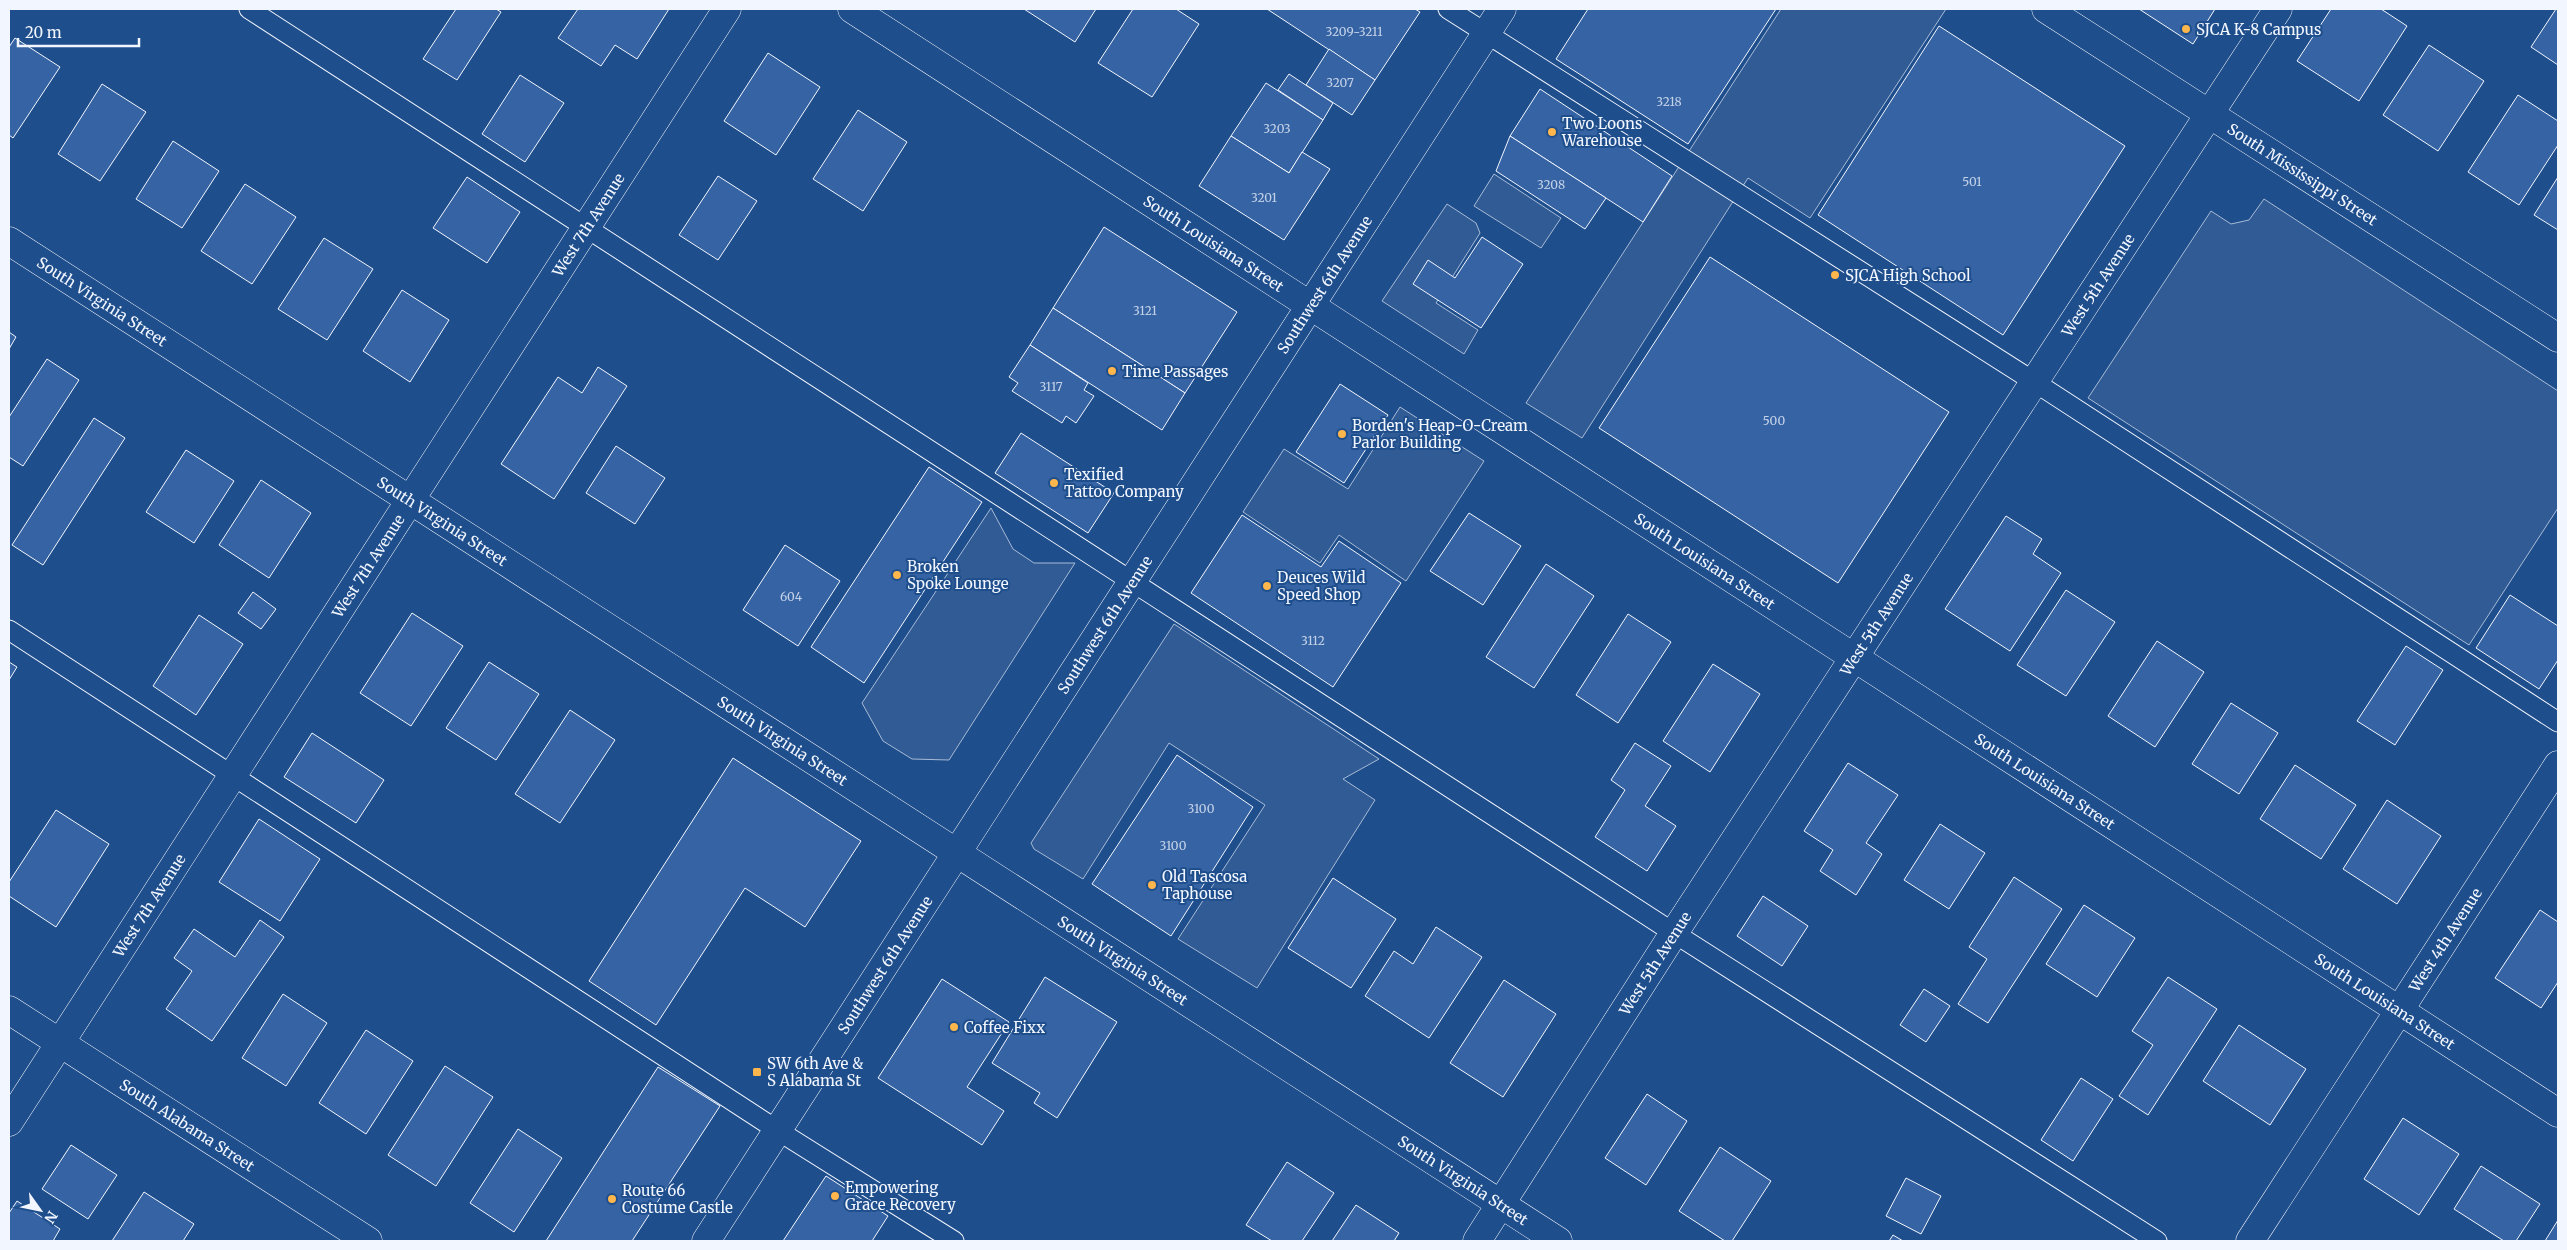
<svg xmlns="http://www.w3.org/2000/svg" width="2567" height="1250" font-family="Merriweather,serif">
<style>
.parking{fill:#305b95;stroke:#a8bbd7}
.building{fill:#3563a3;stroke:#f2f6ff}
.lines{fill:none;stroke-linecap:round;stroke-linejoin:round}
.lane-casing{stroke:#f2f6ff;stroke-width:21}
.street-casing{stroke:#f2f6ff;stroke-width:29}
.primary-casing{stroke:#f2f6ff;stroke-width:29}
.lane{stroke:#1f4e8c;stroke-width:19}
.street{stroke:#1f4e8c;stroke-width:28}
.primary{stroke:#1f4e8c;stroke-width:28}
.poi-dot{fill:#ffb74d;stroke:#1f4e8c;stroke-width:2}
.labels{text-anchor:middle;dominant-baseline:central;stroke-width:4;stroke-linejoin:round;paint-order:stroke}
.number-label{font-size:12px;fill:#c3d1e8}
.poi-label{font-size:15px;fill:#f2f6ff;stroke:#1f4e8c;text-anchor:start}
.street-label{font-size:15px;fill:#f2f6ff;stroke:#1f4e8c}
</style>
<rect width="100%" height="100%" fill="#1f4e8c"/>
<!-- parking -->
<g class="parking">
<path d="M1781,9H1946L1810,218L1748,178L1582,438L1526,403Z"/>
<path d="M1494,174L1561,218L1541,248L1474,206Z"/>
<path d="M2264,199L2558,391V508L2469,645L2088,398L2211,211L2231,224L2249,220Z"/>
<path d="M1447,204L1476,223L1480,233L1436,303L1478,330L1464,354L1382,301Z"/>
<path d="M1400,407L1484,461L1406,581L1339,535L1320,563L1243,512L1284,449L1348,489Z"/>
<path d="M991,508L1013,549L1034,563H1075L949,760L912,759L883,741L862,703Z"/>
<path d="M1174,624L1379,759L1343,779L1375,800L1257,988L1178,939L1265,805L1169,743L1083,879L1034,849L1031,843Z"/>
</g>
<!-- building -->
<g class="building">
<path d="M456,9H496L501,12L457,80L423,59Z"/>
<path d="M578,9H669L637,59L615,45L601,66L558,38Z"/>
<path d="M1024,9H1096L1075,42Z"/>
<path d="M1133,9H1176L1199,24L1152,97L1098,63Z"/>
<path d="M1267,9H1415L1420,12L1375,80Z"/>
<path d="M1588,9H1776L1688,144L1556,59Z"/>
<path d="M2139,9H2215L2193,44Z"/>
<path d="M2331,9H2381L2407,26L2359,101L2297,61Z"/>
<path d="M2556,9H2558V65L2531,47Z"/>
<path d="M1939,26L2125,146L2003,335L1818,215Z"/>
<path d="M15,38L60,67L13,138L9,135V47Z"/>
<path d="M2429,45L2484,81L2438,151L2383,115Z"/>
<path d="M1329,49L1375,80L1352,115L1306,85Z"/>
<path d="M768,53L820,87L776,155L724,121Z"/>
<path d="M1289,74L1333,103L1323,120L1278,90Z"/>
<path d="M520,75L564,103L525,162L482,134Z"/>
<path d="M1266,83L1323,120L1289,173L1231,136Z"/>
<path d="M102,84L146,112L100,181L58,154Z"/>
<path d="M1540,89L1672,176L1643,222L1510,136Z"/>
<path d="M2518,95L2558,121V145L2519,205L2468,172Z"/>
<path d="M858,110L907,142L863,211L813,179Z"/>
<path d="M1231,136L1289,173L1302,152L1330,169L1284,240L1199,186Z"/>
<path d="M1510,136L1606,198L1585,229L1496,171Z"/>
<path d="M173,141L219,171L182,228L136,199Z"/>
<path d="M718,176L757,201L718,260L679,235Z"/>
<path d="M467,177L520,212L487,263L433,228Z"/>
<path d="M2558,177V230L2534,215Z"/>
<path d="M245,184L296,217L252,284L201,251Z"/>
<path d="M1104,227L1237,312L1185,393L1053,308Z"/>
<path d="M1482,237L1523,264L1481,328L1413,284L1428,260L1455,278Z"/>
<path d="M324,238L373,269L327,340L278,309Z"/>
<path d="M1710,257L1949,412L1838,583L1599,428Z"/>
<path d="M402,290L449,320L410,382L363,351Z"/>
<path d="M1053,308L1185,393L1162,430L1030,345Z"/>
<path d="M9,332L16,337L9,349Z"/>
<path d="M1030,345L1088,383L1084,390L1094,396L1076,423L1066,416L1062,423L1012,391L1018,383L1009,377Z"/>
<path d="M47,359L79,380L23,466L9,457V417Z"/>
<path d="M598,367L627,386L554,499L501,464L558,377L582,393Z"/>
<path d="M1340,384L1388,415L1344,483L1296,452Z"/>
<path d="M94,418L125,438L43,565L12,545Z"/>
<path d="M1021,433L1114,493L1088,533L995,473Z"/>
<path d="M616,446L665,478L635,524L586,493Z"/>
<path d="M186,450L234,481L194,543L146,512Z"/>
<path d="M929,467L982,502L864,683L811,647Z"/>
<path d="M261,480L311,513L269,578L219,545Z"/>
<path d="M1469,513L1521,546L1483,605L1430,571Z"/>
<path d="M1242,515L1321,567L1339,541L1401,583L1333,687L1191,593Z"/>
<path d="M2006,516L2042,539L2033,554L2061,573L2010,651L1945,609Z"/>
<path d="M785,545L840,581L798,646L743,610Z"/>
<path d="M1546,564L1594,596L1534,688L1486,657Z"/>
<path d="M2066,590L2115,622L2066,696L2017,665Z"/>
<path d="M253,592L276,609L261,629L238,613Z"/>
<path d="M2510,595L2558,626V660L2539,689L2476,648Z"/>
<path d="M412,613L463,646L411,726L360,693Z"/>
<path d="M1628,614L1671,642L1618,723L1576,695Z"/>
<path d="M199,615L243,644L196,715L153,686Z"/>
<path d="M2157,641L2204,672L2155,747L2108,716Z"/>
<path d="M2406,646L2443,670L2395,745L2357,721Z"/>
<path d="M9,662L17,667L9,680Z"/>
<path d="M489,662L539,694L496,760L446,728Z"/>
<path d="M1713,664L1760,694L1710,772L1663,741Z"/>
<path d="M2231,703L2278,733L2239,794L2192,764Z"/>
<path d="M570,710L615,740L560,823L515,794Z"/>
<path d="M312,733L384,780L356,823L284,777Z"/>
<path d="M1635,743L1671,766L1645,806L1676,826L1647,871L1595,837L1625,790L1611,780Z"/>
<path d="M1177,755L1253,807L1171,936L1092,884Z"/>
<path d="M733,758L861,841L805,927L745,888L656,1025L589,981Z"/>
<path d="M1848,763L1898,795L1866,843L1882,854L1856,895L1820,871L1833,850L1804,831Z"/>
<path d="M2295,765L2356,805L2321,859L2260,819Z"/>
<path d="M2387,800L2441,836L2397,904L2343,869Z"/>
<path d="M56,810L109,844L56,927L9,896V882Z"/>
<path d="M259,819L320,859L280,921L219,882Z"/>
<path d="M1940,824L1985,853L1949,909L1904,880Z"/>
<path d="M2014,877L2062,909L1988,1023L1958,1004L1987,959L1969,947Z"/>
<path d="M1333,878L1396,919L1351,988L1288,948Z"/>
<path d="M1763,896L1808,926L1782,966L1737,936Z"/>
<path d="M2084,905L2135,938L2097,997L2046,964Z"/>
<path d="M2540,910L2558,922V982L2541,1008L2495,978Z"/>
<path d="M260,920L284,937L212,1041L166,1009L192,971L174,958L194,929L235,957Z"/>
<path d="M1436,927L1482,957L1429,1038L1365,996L1394,951L1413,964Z"/>
<path d="M1045,977L1117,1022L1057,1118L1034,1103L1040,1093L992,1063Z"/>
<path d="M2168,977L2217,1009L2148,1115L2119,1096L2153,1045L2132,1031Z"/>
<path d="M942,979L1009,1022L967,1087L1004,1111L982,1145L878,1078Z"/>
<path d="M1504,980L1556,1014L1503,1097L1450,1063Z"/>
<path d="M1924,989L1950,1006L1926,1042L1900,1025Z"/>
<path d="M283,994L327,1023L286,1086L242,1058Z"/>
<path d="M2239,1025L2306,1069L2270,1125L2203,1081Z"/>
<path d="M366,1030L413,1061L366,1134L319,1103Z"/>
<path d="M445,1066L493,1097L436,1186L388,1155Z"/>
<path d="M658,1067L720,1106L632,1241H546Z"/>
<path d="M2081,1078L2113,1099L2073,1161L2041,1140Z"/>
<path d="M1647,1094L1687,1121L1646,1185L1605,1158Z"/>
<path d="M2403,1118L2459,1154L2419,1215L2364,1179Z"/>
<path d="M518,1129L562,1158L514,1232L470,1203Z"/>
<path d="M71,1145L117,1175L88,1219L42,1189Z"/>
<path d="M1720,1147L1771,1181L1732,1241H1725L1679,1211Z"/>
<path d="M1287,1162L1334,1193L1302,1241H1272L1246,1225Z"/>
<path d="M2481,1166L2540,1204L2516,1241H2504L2454,1209Z"/>
<path d="M826,1176L888,1216L872,1241H783Z"/>
<path d="M1906,1178L1941,1196L1921,1234L1886,1216Z"/>
<path d="M144,1192L194,1224L183,1241H112Z"/>
<path d="M17,1201L60,1229L53,1241H9V1213Z"/>
<path d="M1356,1205L1399,1233L1394,1241H1332Z"/>
<path d="M2558,1220V1241H2545Z"/>
<path d="M1893,1235L1903,1241H1889Z"/>
</g>
<g class="lines">
<!-- lane casing -->
<g class="lane-casing">
<g id="lane">
<path d="M249,9L1674,933L2157,1241"/>
<path d="M1448,9L2033,381L2558,722"/>
<path d="M9,630L777,1130L954,1241"/>
</g>
</g>
<!-- street casing -->
<g class="street-casing">
<g id="street">
<path id="s1" d="M852,9L2558,1113"/>
<path id="s2" d="M2046,9L2558,338"/>
<path id="s3" d="M9,241L1558,1241"/>
<path id="s4" d="M9,1010L368,1241"/>
<path id="s5" d="M9,1122L727,9"/>
<path id="s6" d="M1477,1241L1674,933L2278,9"/>
<path id="s7" d="M2250,1241L2558,765"/>
</g>
</g>
<!-- primary casing -->
<g class="primary-casing">
<g id="primary">
<path id="s8" d="M706,1241L1502,9"/>
</g>
</g>
<!-- lane -->
<use href="#lane" class="lane"/>
<!-- street -->
<use href="#street" class="street"/>
<!-- primary -->
<use href="#primary" class="primary"/>
</g>
<!-- markers -->
<g class="poi-dot">
<circle cx="2186" cy="29" r="5"/>
<circle cx="1552" cy="132" r="5"/>
<circle cx="1835" cy="275" r="5"/>
<circle cx="1112" cy="371" r="5"/>
<circle cx="1342" cy="434" r="5"/>
<circle cx="1054" cy="483" r="5"/>
<circle cx="897" cy="575" r="5"/>
<circle cx="1267" cy="586" r="5"/>
<circle cx="1152" cy="885" r="5"/>
<circle cx="954" cy="1027" r="5"/>
<rect x="752" y="1067" width="10" height="10" rx="2.5"/>
<circle cx="835" cy="1196" r="5"/>
<circle cx="612" cy="1199" r="5"/>
</g>
<g class="labels">
<!-- number labels -->
<g class="number-label">
<text x="1354" y="31">3209-3211</text>
<text x="1340" y="82">3207</text>
<text x="1669" y="101">3218</text>
<text x="1277" y="128">3203</text>
<text x="1972" y="181">501</text>
<text x="1551" y="184">3208</text>
<text x="1264" y="197">3201</text>
<text x="1145" y="310">3121</text>
<text x="1051" y="386">3117</text>
<text x="1774" y="420">500</text>
<text x="791" y="596">604</text>
<text x="1313" y="640">3112</text>
<text x="1201" y="808">3100</text>
<text x="1173" y="845">3100</text>
</g>
<!-- poi labels -->
<g class="poi-label">
<text x="2196" y="29">SJCA K-8 Campus</text>
<text x="1562" y="123">Two Loons<tspan x="1562" dy="17">Warehouse</tspan></text>
<text x="1845" y="275">SJCA High School</text>
<text x="1122" y="371">Time Passages</text>
<text x="1352" y="425">Borden's Heap-O-Cream<tspan x="1352" dy="17">Parlor Building</tspan></text>
<text x="1064" y="474">Texified<tspan x="1064" dy="17">Tattoo Company</tspan></text>
<text x="907" y="566">Broken<tspan x="907" dy="17">Spoke Lounge</tspan></text>
<text x="1277" y="577">Deuces Wild<tspan x="1277" dy="17">Speed Shop</tspan></text>
<text x="1162" y="876">Old Tascosa<tspan x="1162" dy="17">Taphouse</tspan></text>
<text x="964" y="1027">Coffee Fixx</text>
<text x="767" y="1063">SW 6th Ave &amp;<tspan x="767" dy="17">S Alabama St</tspan></text>
<text x="845" y="1187">Empowering<tspan x="845" dy="17">Grace Recovery</tspan></text>
<text x="622" y="1190">Route 66<tspan x="622" dy="17">Costume Castle</tspan></text>
</g>
<!-- street labels -->
<g class="street-label">
<text stroke="none"><textPath href="#s2" startOffset="305">South Mississippi Street</textPath></text>
<text stroke="none"><textPath href="#s5" startOffset="1068">West 7th Avenue</textPath></text>
<text stroke="none"><textPath href="#s1" startOffset="431">South Louisiana Street</textPath></text>
<text stroke="none"><textPath href="#s8" startOffset="1139">Southwest 6th Avenue</textPath></text>
<text stroke="none"><textPath href="#s6" startOffset="1140">West 5th Avenue</textPath></text>
<text stroke="none"><textPath href="#s3" startOffset="111">South Virginia Street</textPath></text>
<text stroke="none"><textPath href="#s3" startOffset="516">South Virginia Street</textPath></text>
<text stroke="none"><textPath href="#s1" startOffset="1016">South Louisiana Street</textPath></text>
<text stroke="none"><textPath href="#s5" startOffset="662">West 7th Avenue</textPath></text>
<text stroke="none"><textPath href="#s8" startOffset="734">Southwest 6th Avenue</textPath></text>
<text stroke="none"><textPath href="#s6" startOffset="735">West 5th Avenue</textPath></text>
<text stroke="none"><textPath href="#s3" startOffset="921">South Virginia Street</textPath></text>
<text stroke="none"><textPath href="#s1" startOffset="1421">South Louisiana Street</textPath></text>
<text stroke="none"><textPath href="#s5" startOffset="258">West 7th Avenue</textPath></text>
<text stroke="none"><textPath href="#s7" startOffset="359">West 4th Avenue</textPath></text>
<text stroke="none"><textPath href="#s3" startOffset="1326">South Virginia Street</textPath></text>
<text stroke="none"><textPath href="#s6" startOffset="330">West 5th Avenue</textPath></text>
<text stroke="none"><textPath href="#s8" startOffset="329">Southwest 6th Avenue</textPath></text>
<text stroke="none"><textPath href="#s1" startOffset="1826">South Louisiana Street</textPath></text>
<text stroke="none"><textPath href="#s4" startOffset="212">South Alabama Street</textPath></text>
<text stroke="none"><textPath href="#s3" startOffset="1731">South Virginia Street</textPath></text>
</g>
</g>
<!-- border -->
<rect width="2567" height="1250" fill="none" stroke="#f2f6ff" stroke-width="20"/>
<!-- north arrow -->
<g transform="translate(40 1210) rotate(123)" stroke="#1f4e8c" stroke-width="4" paint-order="stroke">
<path d="M0-4L9 19L0 12L-9 19Z" fill="#f2f6ff"/>
<text y="-8" font-size="14" font-weight="bold" text-anchor="middle" fill="#f2f6ff">N</text>
</g>
<!-- scale -->
<path d="M18 38v8h121v-8" fill="none" stroke="#f2f6ff" stroke-width="2.5"/>
<text x="25" y="38" font-size="15" fill="#f2f6ff" stroke="#1f4e8c" stroke-width="4" paint-order="stroke">20 m</text>
</svg>
